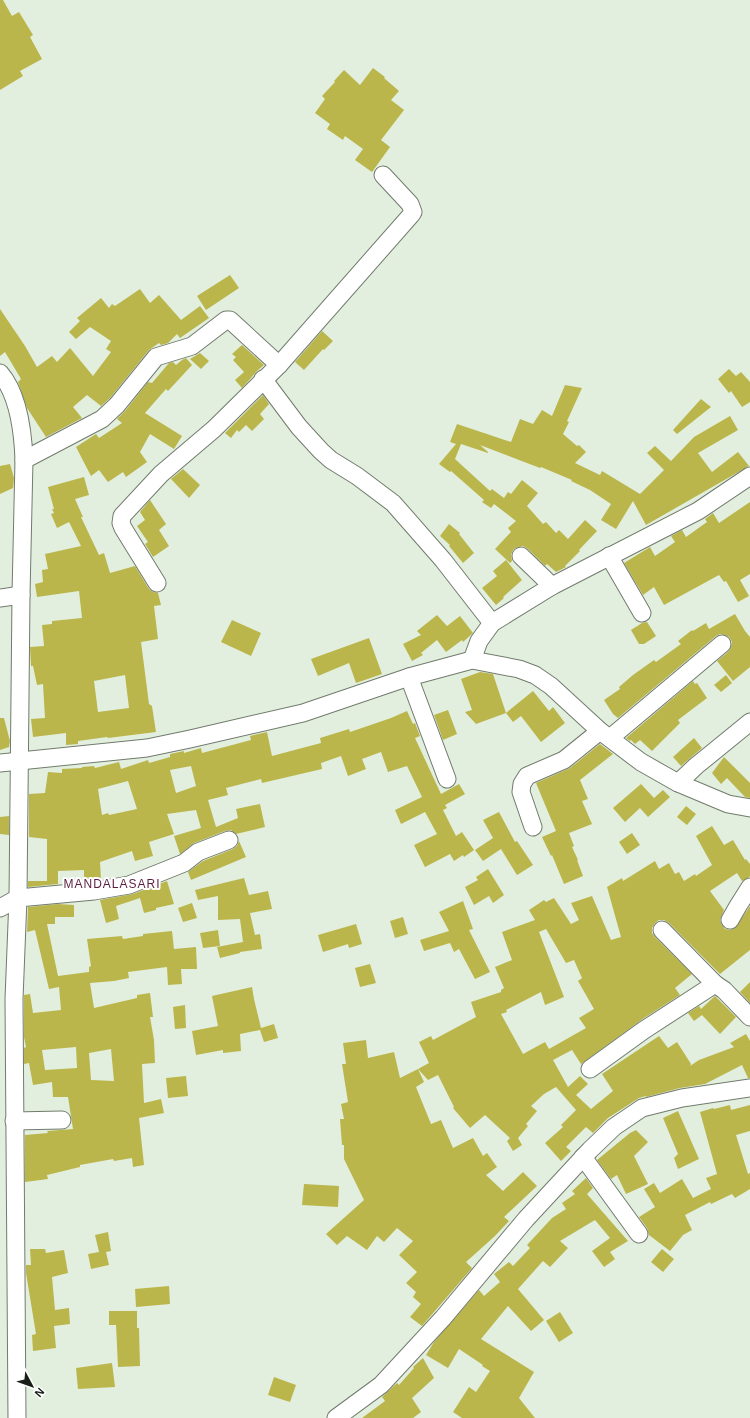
<svg xmlns="http://www.w3.org/2000/svg" width="750" height="1418" font-family="Arial,sans-serif">
<style>
.building{fill:#bab64b;fill-rule:evenodd}
.lines{fill:none;stroke-linecap:round;stroke-linejoin:round}
.minor-casing{stroke:#717b6d;stroke-width:19}
.minor{stroke:#fff;stroke-width:17}
.labels{text-anchor:middle;dominant-baseline:central;stroke-width:4;stroke-linejoin:round;paint-order:stroke}
.quarter-label{font-size:12px;letter-spacing:1px;fill:#5c1e41;stroke:#fff}
</style>
<rect width="100%" height="100%" fill="#e3efde"/>
<!-- building -->
<g class="building">
<path d="M0,0H3L12,16L19,12L33,35L30,37L42,59L20,71L23,76L0,90Z"/>
<path d="M373,68L385,77L384,78L399,91L391,100L404,110L381,140L390,147L372,172L355,160L363,149L345,136L343,140L327,129L330,124L315,113L325,99L322,96L335,82L334,81L344,70L360,85Z"/>
<path d="M230,275L239,288L206,310L197,296Z"/>
<path d="M140,289L150,303L159,295L181,320L200,306L209,318L180,338L177,334L168,343L161,345L159,343L149,350L110,398L101,406L87,395L73,407L82,418L46,437L27,408L18,382L21,379L5,352L0,356V309L25,346L37,367L52,356L57,362L70,348L93,376L111,352L106,349L111,341L90,327L76,339L69,332L80,321L77,318L101,298L109,308L112,304L115,306Z"/>
<path d="M322,331L333,341L324,350L323,349L304,370L295,362Z"/>
<path d="M242,345L264,365L257,371L242,388L235,380L244,372L233,360L236,357L232,354Z"/>
<path d="M200,353L209,361L201,369L190,359Z"/>
<path d="M186,358L192,365L168,391L166,389L145,413L182,436L174,449L150,434L140,452L147,462L126,477L123,472L108,482L99,470L91,476L76,447L96,434L99,438L122,423L117,419L125,411L148,382L152,383L169,363L173,362L176,365L182,360Z"/>
<path d="M729,369L736,376L741,372L750,382V402L742,407L731,391L729,393L718,379Z"/>
<path d="M565,385L582,388L567,421L569,422L563,434L577,446L579,445L586,452L575,463L600,475L602,471L640,494L664,470L647,453L655,446L671,461L694,437L730,416L738,430L698,453L712,472L738,452L749,466L646,525L633,501L616,529L601,520L611,504L590,490L571,481L572,480L541,467L540,468L480,445L488,452V453L461,444L455,459L490,491L492,489L504,498L508,492L511,494L522,480L538,493L527,506L543,524L546,522L556,533L559,530L568,539L585,520L597,531L579,550L580,551L565,566L566,567L556,572L547,564L545,566L528,549L523,546L518,547L514,549L511,554L512,561L510,563L495,549L511,532L508,528L516,521L494,504L491,508L482,502L484,500L451,471L450,472L439,464L456,444L450,442L457,424L511,442L520,419L533,424L542,410L552,416Z"/>
<path d="M263,395L269,404L260,414L264,419L252,431L246,425L239,432L237,430L231,438L225,433Z"/>
<path d="M701,399L711,407L677,434L673,430Z"/>
<path d="M10,464L14,478L13,488L0,494V466Z"/>
<path d="M183,469L200,485L189,498L171,479Z"/>
<path d="M84,477L89,495L75,499L83,517H81L99,555L104,553L110,573L135,566L149,589L153,592L158,593L161,605L154,606L158,639L141,642L149,704L152,706L156,732L108,738L107,737L78,741V744L66,745V733L33,737L31,719L45,718L43,684L37,685L33,666H31L30,647L44,646L42,625L52,624V621L82,618L79,591L37,597L35,584L43,582L42,570L48,569L45,554L81,546L69,522L57,528L51,514L54,513L52,509H54L48,487ZM125,675L129,708L98,712L94,681Z"/>
<path d="M150,500L166,524L159,530L169,546L153,557L145,544L148,542L137,526L145,520L140,512Z"/>
<path d="M750,502V574L740,580L749,596L738,602L726,581L724,582L719,575L664,605L654,587L643,595L624,563L650,547L655,556L675,542L671,536L682,530L686,537L707,522L705,519L713,513L719,523Z"/>
<path d="M449,524L460,533L459,534L474,553L463,563L449,546L450,545L440,536Z"/>
<path d="M506,560L522,580L503,597L504,598L496,605L482,588L497,576L493,571Z"/>
<path d="M735,614L745,631L750,637V667L733,681L717,661L728,652L731,647L732,642L729,637L725,635L720,634L716,636L618,718L613,714L604,700L620,689L619,687L633,675L654,660L656,662L681,644L678,641L692,630L693,631L706,623L709,629Z"/>
<path d="M437,615L447,626L460,616L473,633L463,642L462,640L446,652L437,640L421,653L423,655L412,661L403,644L421,635L417,631Z"/>
<path d="M232,620L261,633L251,656L221,642Z"/>
<path d="M647,622L656,636L644,644H639L631,630L642,623Z"/>
<path d="M369,638L382,674L356,683L349,663L318,676L311,659Z"/>
<path d="M480,672L493,674L506,713L476,724L465,712L472,710L461,679Z"/>
<path d="M726,675L732,683L721,692L714,685Z"/>
<path d="M693,681L695,684L697,683L707,698L678,720L680,723L652,751L640,740L635,744L631,740L630,741L626,738Z"/>
<path d="M533,691L549,711L553,707L565,723L541,742L521,716L513,722L506,713Z"/>
<path d="M448,710L457,734L443,740L434,715Z"/>
<path d="M407,711L413,724L415,723L420,736L415,738L441,794L459,784L465,794L445,805L447,808L443,810L456,836L462,832L474,850L464,857L463,855L454,861L450,854L425,867L414,845L437,834L425,812L401,824L395,810L422,797L407,766L388,772L381,752L362,759L366,769L348,776L341,756L321,763L322,769L262,783L261,779L226,788L228,795L208,800L216,827L238,818L236,809L260,804L265,827L236,834L231,830L225,831L194,843L180,854L174,836L201,828L196,810L167,814L174,834L149,842L153,856L135,861L132,851L100,862L101,880L84,882V870L58,871V884L28,887V881H47V839L29,837V794L45,793L48,772L62,773V769L82,768V767L94,766L95,768L119,762L121,769L148,760L149,763L170,757V754L184,751V753L201,748L202,753L251,740L250,736L267,732L272,756L321,743L320,738L349,729L350,732L391,718ZM191,766L196,786L176,793L170,770ZM128,781L137,809L109,815L108,813L102,815L98,789Z"/>
<path d="M0,718H4L10,741L9,747L0,750Z"/>
<path d="M694,738L702,748L681,766L673,757Z"/>
<path d="M600,744L613,754L580,780L588,799L582,801L592,824L569,833L574,846L572,847L578,860H577L583,876L564,884L552,855L551,856L542,837L556,831L536,783L570,768Z"/>
<path d="M724,757L750,783V798L745,797L727,778L721,784L712,773Z"/>
<path d="M641,784L654,798L663,790L670,797L648,817L640,808L625,822L613,808Z"/>
<path d="M686,806L696,814L687,825L677,817Z"/>
<path d="M499,812L515,842L517,841L533,865L517,875L501,849L483,861L475,850L493,838L483,820Z"/>
<path d="M9,816V835L0,834V817Z"/>
<path d="M712,826L724,845L733,840L745,860L746,859L750,864V876L748,878L742,881L737,873L710,891L724,910L720,920L722,925L725,929L730,930L735,928L750,906V950L720,974L669,923L664,920H659L655,923L652,928V933L655,937L692,974L675,988L680,995L644,1018L581,1064L572,1050L553,1060L568,1087L580,1076L588,1084L576,1095L591,1109L613,1091L602,1074L659,1036L668,1048L677,1042L691,1064L690,1066L699,1060L734,1047L730,1043L746,1034L750,1041V1078H748L742,1065L705,1084L680,1088L646,1097V1096L639,1098L608,1118L593,1133L586,1127L566,1147L571,1151L561,1161L545,1143L563,1127L561,1125L576,1110L556,1087L544,1094L531,1106L537,1111L526,1124L528,1126L518,1138L522,1145L513,1151L507,1141L510,1138L485,1115L470,1128L453,1108L454,1107L438,1075L428,1080L418,1069L429,1063L419,1042L431,1036L433,1040L476,1017L471,1002L501,992V990L504,988L495,967L512,960L502,932L535,920L529,910L544,900L546,902L554,898L571,924L579,920L571,903L592,896L611,940L621,937L607,887L622,878L623,881L655,861L659,869L669,863L675,874L679,872L684,881L695,874L696,876L712,865L696,836ZM546,929L566,963L574,960L582,978L578,981L594,1009L579,1018L586,1028L549,1049L545,1042L523,1054L501,1014L507,1012L506,1010L541,992L545,1005L564,997L539,932Z"/>
<path d="M632,833L640,845L627,854L619,842Z"/>
<path d="M239,841L246,857L191,880L188,872L203,861L233,849L237,846Z"/>
<path d="M488,869L504,895L493,903L489,896L474,905L465,887L478,880L476,877Z"/>
<path d="M244,878L249,895L268,891L272,909L250,913L255,935L260,934L262,949L240,952V953L220,958L217,947L243,942L240,919L218,920V896L198,900L195,890Z"/>
<path d="M167,881L174,904L156,908V910L144,913L140,898L116,906L119,919L106,923L100,900L133,894Z"/>
<path d="M463,901L473,929L469,930L490,972L475,979L459,949L454,952L450,943L424,951L420,940L449,931L439,912Z"/>
<path d="M192,903L197,918L183,922L178,908Z"/>
<path d="M58,904L74,905V917H55V924H47L58,976L89,972V967L91,966L87,939L122,936L123,939L143,936V934L172,931L174,949L196,947L197,969H181L182,984L168,985L167,967L128,972L129,978L114,981L90,983L94,1008L137,998V995L150,993L153,1017H150L154,1040L155,1063L142,1064L144,1103L161,1099L164,1113L139,1118L144,1165L133,1167L132,1158L114,1161L113,1159L80,1165V1167L47,1175L48,1179L25,1182V1135L48,1133L47,1131L73,1129L68,1097H53L52,1082L33,1085L29,1063L24,1064V1048L26,1047L24,1037V995L30,994L33,1013L61,1010L59,987L49,989L35,930L27,932L28,907ZM76,1047L77,1068L45,1070L42,1050ZM111,1049L114,1081L91,1080L89,1053Z"/>
<path d="M403,917L408,934L395,938L390,921Z"/>
<path d="M356,924L362,944L349,948L348,944L323,952L318,935Z"/>
<path d="M218,930L220,946L203,948L200,933Z"/>
<path d="M370,964L376,983L360,987L355,968Z"/>
<path d="M750,982V1003L740,992Z"/>
<path d="M252,987L254,999L261,1028L274,1024L278,1038L264,1042L260,1030L240,1034L241,1051L223,1053V1050L196,1055L192,1031L218,1026L212,996Z"/>
<path d="M715,996L736,1017L720,1034L702,1015L694,1021L688,1013L699,1006L701,1009Z"/>
<path d="M185,1005L186,1028L175,1029L173,1007Z"/>
<path d="M366,1040L368,1058L394,1052L400,1078L418,1069L424,1082L416,1087L431,1124L441,1120L453,1148L473,1138L483,1156L487,1153L497,1167L486,1175L503,1191L523,1172L537,1186L504,1217L509,1221L495,1236L466,1262L472,1268L422,1326L410,1317L421,1304L413,1297L416,1292L406,1283L417,1272L399,1255L413,1241L397,1228L384,1242L377,1236L367,1250L347,1236L337,1245L326,1234L364,1200L344,1159V1145H342L340,1119H344L341,1104L348,1102L342,1064H346L343,1043Z"/>
<path d="M186,1076L188,1096L168,1098L166,1078Z"/>
<path d="M730,1105L731,1110L750,1105V1131L736,1135L748,1174L750,1173V1189L735,1198L732,1194L711,1204L710,1202L685,1215L692,1230L683,1235L670,1251L649,1235L647,1228L639,1217L655,1207L644,1189L654,1183L660,1193L682,1179L693,1198L711,1189L706,1178L717,1174L700,1112L713,1108L714,1109Z"/>
<path d="M678,1111L699,1159L678,1169L674,1158L678,1154L663,1118Z"/>
<path d="M636,1130L648,1142L634,1156L648,1184L626,1194L617,1175L611,1179L597,1160L630,1133Z"/>
<path d="M586,1178L593,1188L587,1194L628,1241L610,1252L615,1259L604,1267L592,1251L610,1238L595,1220L560,1241L568,1248L550,1267L543,1261L518,1289L544,1320L531,1331L508,1306L481,1339L534,1372L519,1398L535,1418H462L453,1412L469,1387L476,1392L490,1371L482,1366L483,1365L459,1349L448,1368L426,1355L434,1342L479,1290L484,1296L500,1282L494,1274L509,1262L513,1266L530,1248L527,1245L552,1218L566,1209L562,1203L575,1194L572,1191Z"/>
<path d="M304,1184L339,1186L338,1207L302,1205Z"/>
<path d="M108,1232L111,1251L106,1252L109,1265L91,1269L88,1254L99,1252L95,1235Z"/>
<path d="M30,1249H45L46,1253L64,1250L68,1273L52,1277L55,1310L69,1308L70,1324L54,1326L56,1348L33,1351L32,1335L36,1334L26,1273V1265H31Z"/>
<path d="M662,1249L674,1259L663,1272L651,1262Z"/>
<path d="M169,1286L170,1304L136,1307L135,1289Z"/>
<path d="M109,1311H137V1328H139L140,1366L118,1367L116,1325H109Z"/>
<path d="M560,1312L573,1333L559,1342L546,1321Z"/>
<path d="M423,1358L434,1378L412,1398L421,1412L413,1418H362L385,1401L382,1397L397,1383L399,1385L414,1368L413,1367Z"/>
<path d="M112,1363L115,1387L78,1389L76,1368Z"/>
<path d="M274,1377L296,1385L290,1402L268,1395Z"/>
</g>
<g class="lines">
<!-- minor casing -->
<g class="minor-casing">
<g id="minor">
<path d="M0,373C19,395 23,432 24,460L21,595L18,898L14,999L17,1418"/>
<path d="M263,379L299,427L321,451L331,460L357,476L393,503L443,560L492,623"/>
<path d="M24,460L102,419L117,405L156,357L192,346L226,320H230L279,365"/>
<path d="M521,556L552,586"/>
<path d="M609,556L642,613"/>
<path d="M157,583L123,528L121,523L122,516L161,474L214,429L279,365L411,215L413,212L410,204L383,175"/>
<path d="M0,598L21,595"/>
<path d="M472,660L479,641L492,623L552,586L698,511L750,476"/>
<path d="M409,677L447,779"/>
<path d="M610,738L722,644"/>
<path d="M0,763L147,748L190,739L303,713L409,677L472,660L519,669L535,675L551,686L600,731L641,762L678,783L728,804L750,808"/>
<path d="M678,783L696,766L750,722"/>
<path d="M533,827L521,792L522,784L527,776L564,760L600,731"/>
<path d="M0,908L18,898L94,891L129,885L184,863L198,852L229,840"/>
<path d="M730,920L738,906L750,887"/>
<path d="M662,930L715,984"/>
<path d="M590,1069L644,1030L715,984L724,990L750,1017"/>
<path d="M14,1121L62,1120"/>
<path d="M583,1157L639,1234"/>
<path d="M336,1418L381,1385L443,1318L526,1219L590,1150L614,1127L642,1108L682,1098L750,1088"/>
</g>
</g>
<!-- minor -->
<use href="#minor" class="minor"/>
</g>
<g class="labels">
<!-- quarter labels -->
<g class="quarter-label">
<text x="112" y="884">MANDALASARI</text>
</g>
</g>
<!-- north arrow -->
<g transform="translate(32 1386) rotate(131)" stroke="#ffffff" stroke-width="3" paint-order="stroke">
<path d="M0-3L7 15L0 10L-7 15Z" fill="#1a1e18"/>
<text y="-6" font-size="11" font-weight="bold" text-anchor="middle" fill="#1a1e18">N</text>
</g>
</svg>
